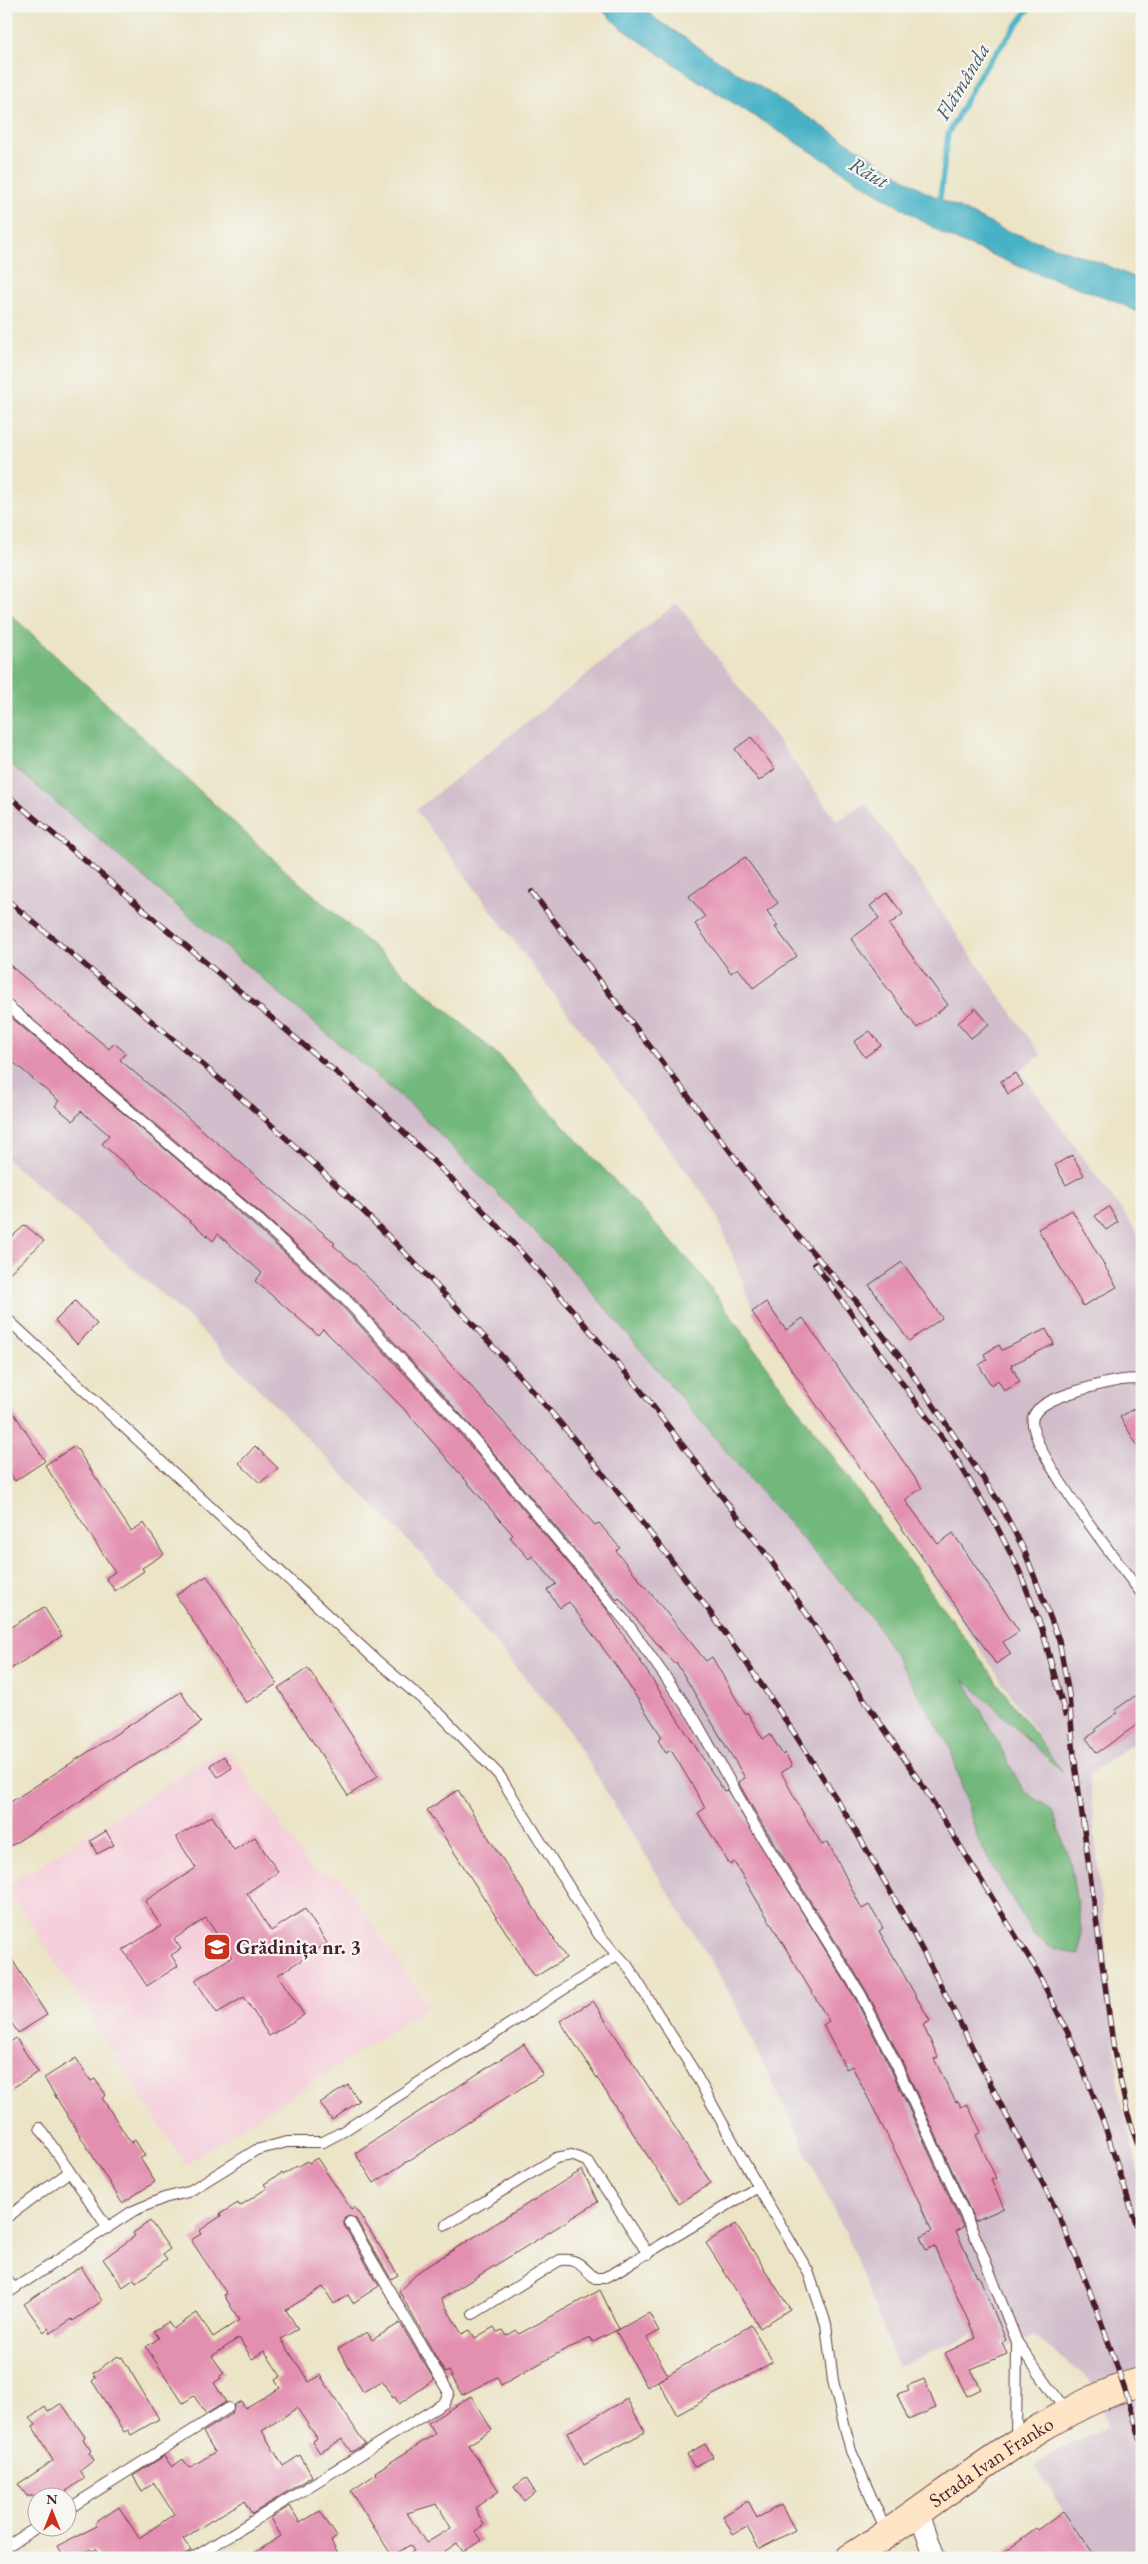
<svg xmlns="http://www.w3.org/2000/svg" width="1148" height="2564" font-family="'EB Garamond',serif">
<style>
.built{fill:#f5cfda}
.industrial{fill:#d1bdcb}
.forest{fill:#72b87c;stroke:#5e6c54}
.water{fill:#47b2c6;stroke:#486878}
.lines{fill:none;stroke-linecap:round;stroke-linejoin:round}
.stream{stroke:#47b2c6;stroke-width:5.5}
.building{fill:#e390b0;fill-rule:evenodd}
.service-casing{stroke:#623d42;stroke-width:12}
.minor-casing{stroke:#623d42;stroke-width:22}
.secondary-casing{stroke:#623d42;stroke-width:30}
.service{stroke:#fff;stroke-width:10}
.minor{stroke:#fff;stroke-width:20}
.secondary{stroke:#fde5c5;stroke-width:28}
.rail-casing{stroke:#4a1f2b;stroke-width:5.5}
.rail{stroke:#f6f6f2;stroke-width:4;stroke-dasharray:11;stroke-linecap:butt}
.labels{text-anchor:middle;dominant-baseline:central;stroke-width:4.5;stroke-linejoin:round;paint-order:stroke}
.poi-label{font-size:20px;font-weight:bold;fill:#4a1f2b;stroke:#f6f6f2;text-anchor:start}
.street-label{font-size:20px;fill:#4a1f2b;stroke:#f6f6f2}
.water-label{font-size:21px;font-style:italic;fill:#495a69;stroke:#f6f6f2}
</style>
<rect width="100%" height="100%" fill="#f6f6f2"/>
<filter id="ink" filterUnits="userSpaceOnUse"><feTurbulence type="fractalNoise" baseFrequency=".02" numOctaves="2"/><feDisplacementMap in="SourceGraphic" scale="10" xChannelSelector="R" yChannelSelector="G"/><feConvolveMatrix kernelMatrix="1 2 1 2 8 2 1 2 1" color-interpolation-filters="sRGB"/></filter>
<filter id="wash" filterUnits="userSpaceOnUse"><feTurbulence type="fractalNoise" baseFrequency=".0096" numOctaves="4" result="noise"/><feDisplacementMap in="SourceGraphic" scale="20" xChannelSelector="R" yChannelSelector="G"/><feGaussianBlur stdDeviation="1.12" result="paint"/><feColorMatrix in="noise" values="0 0 0 0 0 0 0 0 0 0 0 0 0 0 0 0 0 1.4 0 .05"/><feComposite in="paint" operator="in"/></filter>
<g filter="url(#wash)">
<rect width="100%" height="100%" fill="#ebe4c6"/>
<!-- built -->
<path class="built" d="M219,1751H229L312,1869L342,1878L428,2007L185,2165L7,1886Z"/>
<!-- industrial -->
<path class="industrial" d="M677,603L837,821L865,803L1041,1055L1020,1071L1142,1239V1737L1089,1774L1120,2096L1142,2189V2558H1094L1034,2465L1068,2444L1108,2427L1090,2380L1034,2336L1006,2348L1001,2337L978,2347L972,2335L897,2367L851,2245L728,1990L568,1729L421,1554L189,1318L6,1158V620L287,872L497,1054L695,1267L1053,1759L750,1302L715,1210L416,810Z"/>
<!-- forest -->
<path class="forest" d="M6,610L287,872L497,1054L695,1267L1063,1773L964,1679L1023,1790L1052,1810L1070,1861L1081,1929L1080,1955L1048,1946L1033,1933L1011,1897L978,1840L950,1747L874,1620L748,1477L581,1279L414,1108L6,760Z"/>
<!-- water -->
<path class="water" d="M598,6H641L656,19L735,71L926,192L1002,229L1099,262L1142,281V314L1113,300L1023,268L945,235L706,86L620,27Z"/>
<g class="lines">
<!-- stream -->
<path class="stream" d="M939,206L948,134L980,74L1031,6"/>
</g>
<g id="blocks">
<!-- building -->
<g class="building">
<path d="M751,737L775,769L759,781L735,749Z"/>
<path d="M745,857L778,903L767,911L778,926L775,927L797,956L753,988L738,968L731,973L695,924L705,917L689,896Z"/>
<path d="M887,893L903,914L889,925L948,1005L917,1028L851,939L879,918L870,906Z"/>
<path d="M6,962L109,1049L114,1043L126,1053L120,1060L335,1243L333,1245L357,1266L469,1384L595,1525L599,1523L620,1548L616,1551L706,1661L712,1657L745,1714L747,1712L763,1739L770,1734L783,1755L785,1753L792,1766L781,1772L803,1813L822,1845L828,1842L862,1909L869,1905L883,1928L879,1931L930,2021L923,2025L938,2057L934,2059L956,2102L958,2101L961,2107L967,2104L981,2132L976,2135L996,2178L991,2180L1004,2208L975,2221L901,2059L867,1992L761,1822L738,1782L745,1778L676,1662L674,1664L619,1598L617,1600L472,1427L351,1295L263,1215L6,997Z"/>
<path d="M976,1008L989,1024L971,1038L958,1023Z"/>
<path d="M6,1013L254,1225L341,1305L462,1436L606,1608L724,1791L727,1790L855,1998L889,2065L963,2227L956,2231L977,2277L979,2276L1006,2340L1002,2342L1007,2354L971,2369L981,2389L967,2396L945,2353L976,2338L934,2246L926,2250L920,2237L932,2231L899,2159L852,2066L846,2069L823,2025L829,2021L734,1862L730,1865L698,1813L705,1808L694,1788L671,1750L666,1753L658,1740L662,1737L619,1670L569,1602L560,1608L547,1590L556,1584L532,1556L529,1559L510,1537L513,1535L404,1409L323,1329L318,1335L255,1281L262,1273L218,1234L213,1241L102,1144L109,1135L81,1111L73,1121L55,1106L59,1101L12,1061L14,1059L6,1052Z"/>
<path d="M870,1031L881,1045L865,1057L854,1042Z"/>
<path d="M1016,1073L1023,1085L1008,1094L1001,1081Z"/>
<path d="M1072,1155L1084,1175L1066,1185L1055,1165Z"/>
<path d="M1109,1207L1118,1222L1106,1230L1095,1216Z"/>
<path d="M1072,1210L1117,1287L1083,1306L1038,1229Z"/>
<path d="M25,1225L44,1241L6,1276V1242Z"/>
<path d="M902,1262L942,1318L909,1341L869,1285Z"/>
<path d="M75,1301L97,1324L77,1344L55,1321Z"/>
<path d="M766,1302L786,1330L803,1318L922,1488L905,1500L938,1544L953,1533L1019,1631L1003,1642L1011,1654L996,1664L752,1312Z"/>
<path d="M1046,1329L1054,1344L1011,1365L1020,1382L1004,1391L998,1380L991,1385L979,1365L987,1360L984,1354L999,1345L1002,1350Z"/>
<path d="M6,1401L45,1461L15,1481L6,1468Z"/>
<path d="M1142,1404V1453L1120,1417Z"/>
<path d="M75,1446L131,1531L144,1523L164,1554L142,1568L144,1571L115,1591L106,1578L115,1572L45,1465Z"/>
<path d="M255,1446L278,1468L260,1483L239,1463Z"/>
<path d="M207,1576L277,1684L246,1703L176,1595Z"/>
<path d="M44,1607L62,1636L6,1672V1630Z"/>
<path d="M308,1668L378,1776L348,1796L278,1688Z"/>
<path d="M1142,1691V1721L1097,1753L1086,1738L1097,1731L1095,1729L1117,1713L1115,1710Z"/>
<path d="M181,1692L201,1723L6,1849V1805Z"/>
<path d="M224,1756L232,1768L218,1777L210,1765Z"/>
<path d="M458,1790L566,1958L535,1977L427,1810Z"/>
<path d="M212,1816L234,1850L255,1837L278,1872L247,1893L271,1931L305,1909L327,1943L278,1975L304,2015L269,2036L244,1997L217,2013L195,1980L232,1957L206,1918L174,1939L181,1949L171,1955L178,1966L147,1986L123,1950L161,1926L145,1901L196,1868L176,1837Z"/>
<path d="M106,1831L114,1845L97,1854L90,1841Z"/>
<path d="M6,1950L47,2015L18,2033L6,2014Z"/>
<path d="M593,2001L711,2183L679,2204L560,2021Z"/>
<path d="M16,2038L38,2072L6,2092V2045Z"/>
<path d="M524,2044L543,2074L374,2183L355,2153Z"/>
<path d="M76,2058L91,2081L95,2079L106,2095L102,2098L131,2143L135,2140L145,2156L140,2158L155,2182L122,2203L44,2078Z"/>
<path d="M348,2085L359,2101L332,2120L320,2103Z"/>
<path d="M317,2158L351,2209L354,2207L360,2215L398,2275L391,2279L356,2219L347,2216L344,2219V2225L379,2286L353,2303L348,2295L334,2304L323,2287L286,2310L298,2329L281,2339L309,2382L320,2375L365,2444L351,2452L342,2439L320,2453L312,2441L317,2438L297,2408L262,2431L283,2466L300,2455L312,2476L252,2514L244,2501L209,2522L183,2539L191,2551L181,2558H101L95,2549L92,2551L90,2549L72,2558H64L58,2546L97,2526L95,2523L119,2507L139,2538L174,2514L154,2483L142,2491L133,2476L164,2456L172,2467L183,2459L189,2468L215,2452L203,2432L232,2414L234,2405L241,2401L245,2408L280,2388L275,2380L281,2376L264,2351L252,2359L239,2338L212,2356L224,2373L220,2376L221,2378L214,2383L226,2402L206,2414L194,2396L183,2403L146,2347L159,2338L154,2331L168,2322L173,2329L197,2313L213,2337L239,2320L224,2295L227,2294L191,2240L201,2234L199,2231L221,2216L220,2214L238,2203L240,2206L267,2188L264,2184L282,2173L283,2175L297,2166L298,2167L307,2161L309,2163Z"/>
<path d="M582,2170L598,2202L441,2299L462,2334L470,2330L475,2338L494,2327L497,2332L503,2330L507,2336L516,2330L519,2334L600,2290L619,2329L593,2342L591,2338L564,2350L501,2385L497,2377L462,2395L449,2371L445,2373L399,2291L421,2270Z"/>
<path d="M150,2221L170,2249L163,2254L167,2259L136,2283L134,2279L123,2287L103,2259L135,2236L133,2233Z"/>
<path d="M736,2224L790,2309L760,2328L706,2243Z"/>
<path d="M81,2266L102,2301L73,2321L72,2319L51,2333L48,2328L44,2332L24,2304Z"/>
<path d="M649,2313L659,2331L647,2338L668,2375L647,2387L616,2331Z"/>
<path d="M400,2323L434,2380L399,2404L395,2397L393,2398L382,2381L363,2392L338,2349L367,2332L372,2340Z"/>
<path d="M751,2325L773,2362L677,2415L658,2381Z"/>
<path d="M118,2356L120,2358L122,2357L159,2419L131,2435L128,2430L124,2432L92,2381L96,2378L93,2373Z"/>
<path d="M924,2379L936,2408L908,2420L897,2394L909,2390L907,2386Z"/>
<path d="M471,2396L492,2430L468,2445L499,2491L475,2508L484,2525L475,2531L482,2540L463,2552L457,2543L435,2558H403L414,2551L410,2545L392,2556L351,2491L376,2474L375,2472L435,2434L428,2423ZM437,2504L451,2528L426,2543L407,2513Z"/>
<path d="M627,2399L645,2432L584,2465L567,2433Z"/>
<path d="M60,2404H62L85,2437L83,2439L91,2451L89,2453L94,2460L80,2471L85,2478L59,2496H27L18,2484L53,2461L33,2427L36,2425L30,2418L45,2407L48,2412Z"/>
<path d="M705,2444L713,2457L694,2467L687,2454Z"/>
<path d="M526,2478L535,2492L524,2501L514,2487Z"/>
<path d="M746,2502H749L757,2518L781,2505L795,2530L759,2549L747,2527L733,2535L723,2516Z"/>
<path d="M290,2506L300,2523L320,2511L337,2537L331,2541L341,2558H247L281,2536L271,2518Z"/>
<path d="M1063,2512L1096,2558H995L1036,2528L1038,2530Z"/>
</g>
</g>
</g>
<g filter="url(#ink)">
<use href="#blocks" fill-opacity="0" stroke="#623d42" stroke-width="1"/>
<g class="lines">
<!-- service casing -->
<g class="service-casing">
<g id="service">
<path d="M6,1004L151,1129L259,1220L346,1300L467,1431L630,1627L693,1716L755,1826L861,1995L895,2062L979,2245L1017,2342L1066,2411"/>
<path d="M6,1318L376,1660L441,1715L499,1775L599,1935L627,1965L692,2068L758,2187L808,2271L826,2324L833,2381L851,2451L887,2533"/>
<path d="M1142,1380C1123,1376 1089,1387 1071,1393C1059,1397 1038,1404 1033,1417C1024,1444 1122,1568 1142,1594"/>
<path d="M40,2128L108,2228"/>
<path d="M6,2218L69,2172"/>
<path d="M446,2225L556,2158L572,2155L588,2162L648,2254"/>
<path d="M6,2278L14,2289"/>
<path d="M6,2294L133,2211L164,2198L188,2192L256,2150L287,2142H323L342,2132L617,1955"/>
<path d="M473,2314L560,2260C578,2258 582,2267 595,2278H603L614,2273L758,2187"/>
<path d="M1016,2441L1017,2342"/>
<path d="M68,2509L228,2408"/>
<path d="M6,2547L39,2526"/>
<path d="M193,2558L444,2403L449,2393L350,2222"/>
</g>
</g>
<!-- minor casing -->
<g class="minor-casing">
<path id="minor" d="M919,2512L935,2558"/>
</g>
<!-- secondary casing -->
<g class="secondary-casing">
<g id="secondary">
<path id="s1" d="M850,2558C944,2500 1036,2413 1142,2381"/>
</g>
</g>
<!-- service -->
<use href="#service" class="service"/>
<!-- minor -->
<use href="#minor" class="minor"/>
<!-- secondary -->
<use href="#secondary" class="secondary"/>
<!-- rail casing -->
<g class="rail-casing">
<g id="rail">
<path d="M6,794L382,1111L478,1205L552,1286L642,1392L769,1558L926,1791L1035,1967L1070,2037L1102,2117L1136,2224"/>
<path d="M532,892L775,1210L857,1302L907,1366L999,1502L1024,1550L1059,1640L1069,1695L1074,1756L1114,2051L1127,2111L1142,2158"/>
<path d="M6,899C128,1002 253,1102 366,1214C544,1390 705,1588 837,1800C895,1895 946,1993 995,2093C1016,2136 1042,2178 1062,2223C1093,2295 1119,2369 1142,2443"/>
<path d="M815,1264L951,1450L994,1521L1019,1570L1042,1629L1065,1714"/>
</g>
</g>
<!-- rail -->
<use href="#rail" class="rail"/>
</g>
</g>
<!-- icons -->
<defs>
<g id="school-square" transform="scale(1.4375)"><rect x="-9" y="-9" width="18" height="18" rx="4" fill="#c8321e" stroke="#f6f6f2"/><path d="M0-5L7-2L0 1L-7-2ZM-4 1L0 2.5L4 1V4Q0 6-4 4Z" fill="#fff"/></g>
</defs>
<g fill-rule="evenodd">
<use href="#school-square" x="217" y="1947"/>
</g>
<g class="labels">
<!-- poi labels -->
<g class="poi-label">
<text x="236" y="1947">Grădinița nr. 3</text>
</g>
<!-- street labels -->
<g class="street-label">
<text stroke="none"><textPath href="#s1" startOffset="171">Strada Ivan Franko</textPath></text>
</g>
<!-- water labels -->
<g class="water-label">
<text transform="translate(962 81) rotate(-59)">Flămânda</text>
<text transform="translate(869 172) rotate(30)">Răut</text>
</g>
</g>
<!-- margin -->
<rect width="1148" height="2564" fill="none" stroke="#f6f6f2" stroke-width="25"/>
<!-- north arrow -->
<g transform="translate(52 2512)"><circle r="24" fill="#f6f6f2" stroke="#b1a0a2"/>
<path d="M0-4L9 19L0 12L-9 19Z" fill="#c8321e"/>
<text y="-8" font-size="14" font-weight="bold" text-anchor="middle" fill="#4a1f2b">N</text>
</g>
</svg>
